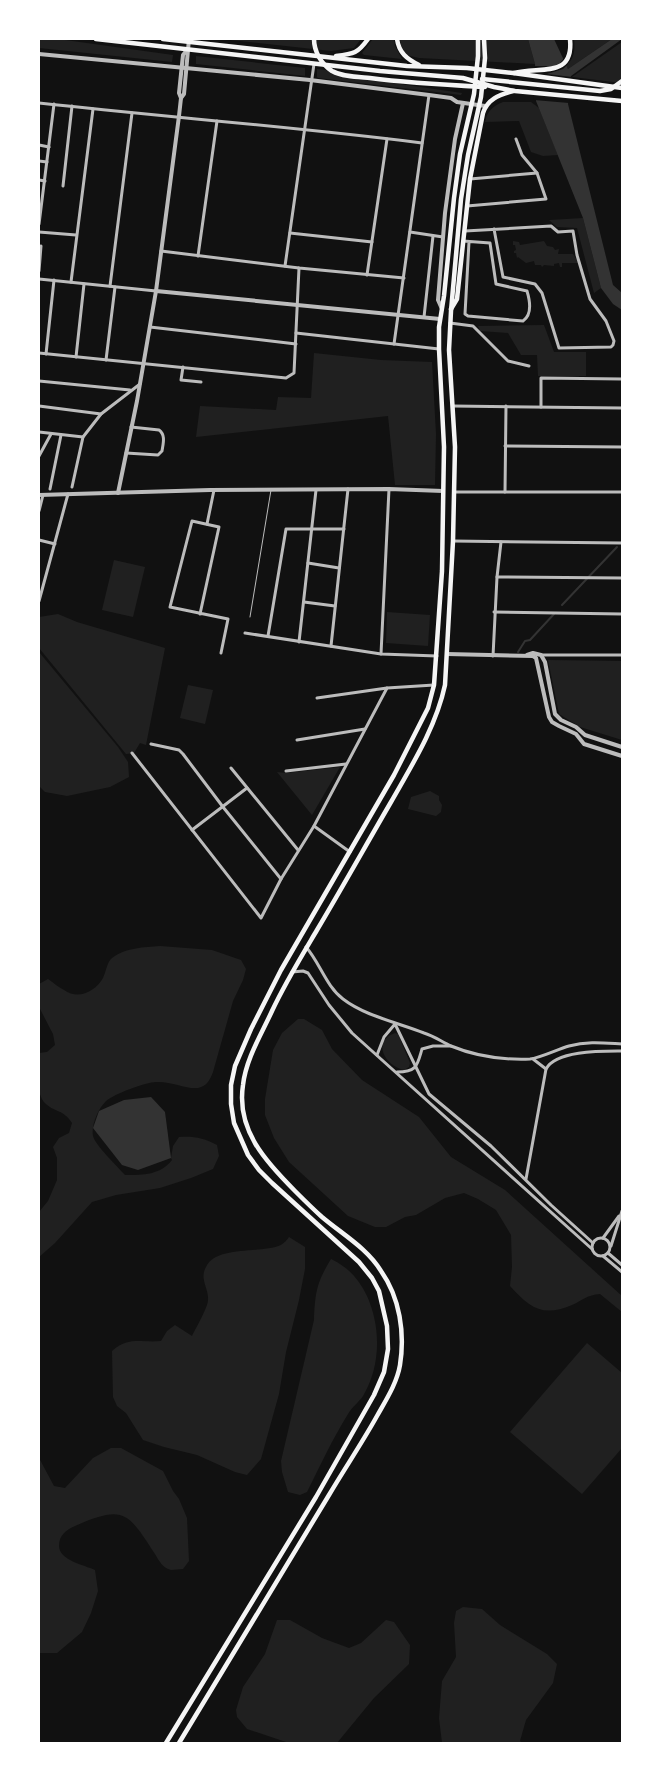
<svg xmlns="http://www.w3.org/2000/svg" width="661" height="1782" font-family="'Space Grotesk',sans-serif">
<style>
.green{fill:#202020}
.water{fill:#333}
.pier{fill:#111}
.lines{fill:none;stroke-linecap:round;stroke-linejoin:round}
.stream{stroke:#333;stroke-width:2}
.service{stroke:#bcbcbc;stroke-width:1}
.minor{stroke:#bcbcbc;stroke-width:3}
.tertiary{stroke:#bcbcbc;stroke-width:4}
.primary{stroke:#f5f5f5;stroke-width:4.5}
</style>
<rect width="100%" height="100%" fill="#111"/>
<!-- green -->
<g class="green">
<path d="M39,39H58L173,55L172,62L39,48Z"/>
<path d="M221,39H361L354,48L331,51Z"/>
<path d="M373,39H394L395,46L402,59L364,55L362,53Z"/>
<path d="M400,39H528L535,64L419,58L406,55L401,46Z"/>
<path d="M574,39H612L568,69L566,65C575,59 575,49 574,39Z"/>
<path d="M622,42V83L572,77Z"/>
<path d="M196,56L305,68V76L196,64Z"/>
<path d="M317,69L357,74L393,83L462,93L461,95L318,78L317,77Z"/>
<path d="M503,102H531L539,108L558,155L543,156L531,152L519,121L485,122C487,111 493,106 503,102Z"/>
<path d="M583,218L601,288L594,293L577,228L557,227L549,220Z"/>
<path d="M513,241L519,242L520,245L544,241L547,246L553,247L555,250L559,249L558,254H573L579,263H562V267H560L559,263L554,264V266L544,265L542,267L541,265H535L534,261L526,263L518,257L517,258L516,253H514V251L516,250L515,245H513Z"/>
<path d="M544,325L554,352H586V376H538L537,355H521L508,333L480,331L478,326Z"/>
<path d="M314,353L381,360L432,362L436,434L435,485H395L388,416L196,437L200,406L276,410L278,397L311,398Z"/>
<path d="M114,560L145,567L133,617L102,610Z"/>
<path d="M387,612L430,615L428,646L386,643Z"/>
<path d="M58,614L77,622L165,648L146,745L140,743L134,753L126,754L39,648V617Z"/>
<path d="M39,652L118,747L128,762L129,777L110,787L67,796L45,792L39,786Z"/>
<path d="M548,660L622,661V740L580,727L559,714Z"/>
<path d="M188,685L213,690L205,724L180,718Z"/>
<path d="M340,767L312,815L277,772L286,773Z"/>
<path d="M430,791L439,796V800L442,805L441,812L436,816L408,809L411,797Z"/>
<path d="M160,946L212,950L241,960L246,969L243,980L233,1001L213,1072C210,1080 207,1086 198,1088C185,1089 171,1081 156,1082C146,1082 114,1094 106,1101C98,1109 91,1125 93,1136C95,1145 118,1167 125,1175C144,1175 160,1175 172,1160L171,1158L173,1146L179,1137C194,1136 204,1138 217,1145L219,1156L213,1169L191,1178L160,1188L116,1195L92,1202L55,1243L39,1257V1212L48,1201L57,1180V1158L53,1147L59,1138L69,1133L72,1123C63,1109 56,1113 46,1104C34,1093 39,1068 39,1053L47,1052L55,1045L53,1034L39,1007V984L48,979C54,983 58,987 64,990C78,1000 95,992 103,978C106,972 107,962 112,958C124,948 145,947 160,946Z"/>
<path d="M298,1019H304L322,1030L332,1049L362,1080L419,1117L451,1157L505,1190L622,1296V1312L600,1294C587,1295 583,1300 572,1305C542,1318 529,1307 510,1286L512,1267L511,1235L496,1210L478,1199L464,1193L445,1198L416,1215L405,1217L386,1227H375L348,1216L289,1162L274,1138L265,1115V1099L273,1050L282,1033Z"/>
<path d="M395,1033L398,1034L410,1063L409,1067L404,1070C385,1066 371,1041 395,1033Z"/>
<path d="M289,1237L305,1247V1269L299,1300L286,1352L279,1394L261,1459L247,1475L235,1472L197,1455L164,1447L143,1440L126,1413L117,1406L113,1397L112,1351C129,1336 141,1343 161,1341L167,1331L175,1325L192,1336C196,1328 208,1307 208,1300C209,1288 199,1279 206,1267C216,1245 261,1254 281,1245C284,1243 287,1240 289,1237Z"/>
<path d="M331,1259C348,1267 359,1279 367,1296C381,1327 381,1366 363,1396C359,1402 352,1407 348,1414C333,1438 320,1466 307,1492L300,1495L288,1492L282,1472L281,1461L314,1320C315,1292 317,1282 331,1259Z"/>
<path d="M587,1343L622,1373V1448L582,1494L510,1432Z"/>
<path d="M111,1448H121L163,1471L173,1491L179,1499L187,1518L189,1561L183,1569C179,1569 174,1570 171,1570C163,1568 159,1561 155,1554C128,1513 125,1504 75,1526C66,1530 59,1535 59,1546C59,1560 84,1565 95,1570L98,1591L91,1613L82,1632L57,1653H39V1458L54,1486L65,1488L93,1458Z"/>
<path d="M463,1607L482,1609L500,1625L547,1654L557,1664L553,1683L526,1720L520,1741L522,1743H442L439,1718L442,1681L456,1657L454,1623L456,1611Z"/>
<path d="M277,1620H290L322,1638L349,1648L361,1643L386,1620L394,1622L410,1645L409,1664L374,1698L337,1743H289L247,1729L237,1717L236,1710L243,1687L265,1654Z"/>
</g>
<!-- water -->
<g class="water">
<path d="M528,39H554L568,69L612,39H622L571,76L568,104L613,285L622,293V310L613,304L601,288L583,218L536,101L535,64Z"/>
<path d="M151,1097L165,1112L171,1158L138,1170L122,1165L93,1128L99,1111L124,1100Z"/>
</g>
<!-- pier -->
<path class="pier" d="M565,57L568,64L563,69L547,74L572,77L569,103L534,100L533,72L535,66H553L559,64Z"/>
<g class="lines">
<!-- stream -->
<g class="stream">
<path d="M562,605L617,547"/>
<path d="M518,652L525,641L530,640L554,614"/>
</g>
<!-- service -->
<path class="service" d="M250,617L271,490"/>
<!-- minor -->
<g class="minor">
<path d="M39,103C166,117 295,127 422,143"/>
<path d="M39,145L49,147"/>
<path d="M39,161L47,162"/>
<path d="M470,179L537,173"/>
<path d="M39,180L45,181"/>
<path d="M63,186L72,106"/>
<path d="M467,206L546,199L537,173L522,155L516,139"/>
<path d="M39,224L54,104"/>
<path d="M465,231L551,226L558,232L573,231L577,255L590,299L606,321L614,341L613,345L611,347L559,348L542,293L535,284L503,277L494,229"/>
<path d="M39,232L76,235"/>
<path d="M410,232L443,237"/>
<path d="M290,233L372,242"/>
<path d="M463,241L490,243L496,284L527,291C530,301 532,315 523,321L468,316L465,314L469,242"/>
<path d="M161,251L299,268L404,278"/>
<path d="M198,256L217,121"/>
<path d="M285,266L314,64"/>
<path d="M39,271L41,246"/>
<path d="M367,275L387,139"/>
<path d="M39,279L156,291"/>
<path d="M71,282L93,109"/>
<path d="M110,286L132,113"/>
<path d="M424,317L433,236"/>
<path d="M450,323L473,326L508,361L529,366"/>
<path d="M150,327L296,344"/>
<path d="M296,333L439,349"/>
<path d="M394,344L429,95"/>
<path d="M39,353L286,378L294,373L299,268"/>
<path d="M46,354L54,280"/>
<path d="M76,357L84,284"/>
<path d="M106,360L115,287"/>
<path d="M183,367L181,380L201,382"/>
<path d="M39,381L130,390"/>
<path d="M39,406L101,414"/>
<path d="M453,406L622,408"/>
<path d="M541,407V378L622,379"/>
<path d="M39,432L83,437"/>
<path d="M505,446L622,447"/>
<path d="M126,453L158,455L162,451C163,444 166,435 159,430L131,427"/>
<path d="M39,456L51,434"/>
<path d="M72,487L83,437L101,414L140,384"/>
<path d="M50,489L61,435"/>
<path d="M454,492H622"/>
<path d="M505,492L506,406"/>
<path d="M39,511L43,495"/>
<path d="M207,524L214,490"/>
<path d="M39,540L55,544"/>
<path d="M453,541L622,543"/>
<path d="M308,563L339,568"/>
<path d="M497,577L622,578"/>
<path d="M39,601L68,494"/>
<path d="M304,602L335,606"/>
<path d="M494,612L622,614"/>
<path d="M200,614L219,527L192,521L170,607L228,619L221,653"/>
<path d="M245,633L381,654L437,656"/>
<path d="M268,636L286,529H344"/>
<path d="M299,642L316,490"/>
<path d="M331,646L348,489"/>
<path d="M381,654L389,489"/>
<path d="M541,655H622"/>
<path d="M493,656L497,577L501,542"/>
<path d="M317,698L387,688L434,685"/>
<path d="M297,740L365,729"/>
<path d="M151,744L179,750L183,754L223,807L281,879"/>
<path d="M132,753L261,918L281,879L314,826L387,688"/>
<path d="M231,768L298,850"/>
<path d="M286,771L346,764"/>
<path d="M314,826L350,852"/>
<path d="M192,830L247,788"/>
<path d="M306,947C320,963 326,986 343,999C365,1016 399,1023 424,1033C434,1036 442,1042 451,1046C475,1056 504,1060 530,1059C540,1058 558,1049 569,1046C587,1041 604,1043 622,1044"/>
<path d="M292,972L303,971L308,973L329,1005L352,1033L592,1249"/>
<path d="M377,1055L384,1037L395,1024L429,1094L491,1146L551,1205L593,1243"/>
<path d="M533,1059L546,1069"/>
<path d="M397,1072C417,1072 417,1066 422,1049L433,1046H451"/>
<path d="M526,1179L546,1069C556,1050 603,1051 622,1051"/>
<circle cx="601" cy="1247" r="9"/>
<path d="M603,1238L619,1216"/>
<path d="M611,1246L622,1211"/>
<path d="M608,1253L622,1265"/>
<path d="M603,1256L622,1272"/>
</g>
<!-- tertiary -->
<g class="tertiary">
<path d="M39,54L310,80L429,95L451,98L457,102L485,106"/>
<path d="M181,98L184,94L189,39"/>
<path d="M156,291L440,319"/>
<path d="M442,309L438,300L445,213L455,139L463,103"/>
<path d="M118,493L137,401L156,291L179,116L181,98L179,93L183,55L187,50"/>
<path d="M39,495L210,490L389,489L443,491"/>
<path d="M447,654L533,656L536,658L549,717L552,722L559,726L576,734L584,744L622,756"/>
<path d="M527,655L533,653L541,655L545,662L555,714L561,720L576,727L585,735L622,747"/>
</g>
<!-- primary -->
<g class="primary">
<path d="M96,39L380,71L463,78L494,87L515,91L622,101"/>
<path d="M163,39L407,66L467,68L513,73L622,88"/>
<path d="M314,39C314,51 321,64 332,71C343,77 358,77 370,78C408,83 447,85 485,87"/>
<path d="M397,39C399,53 407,59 419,65"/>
<path d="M336,56C354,54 358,53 368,39"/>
<path d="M514,73C540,66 574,79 570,39"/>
<path d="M482,79L600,91L611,89L622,81"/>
<path d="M451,309L457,299L470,179L483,113C488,98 500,95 513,91"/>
<path d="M166,1743L316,1497L374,1395L384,1372L388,1349L387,1326L379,1291L372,1278L359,1262L272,1183L259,1170L248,1155L234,1123L231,1104V1085L235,1066L251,1029L281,970L394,775L428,708L434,685L442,571L444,447L439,349V327L444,296L454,198L460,154L474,94L478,56V39"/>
<path d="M179,1743C229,1660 279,1578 329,1495C345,1468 362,1443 377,1416C386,1400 397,1383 400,1365C405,1333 400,1298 381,1271C367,1248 342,1234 322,1217C313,1209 304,1200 295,1191C266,1162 236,1130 243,1085C246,1059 261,1035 272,1011C285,983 301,957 317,930C342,888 366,845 391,802C412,765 436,727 445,685L453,541L455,447L449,350L451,311L461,199L468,155L481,97L485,58L484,39"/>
</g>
</g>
<!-- border -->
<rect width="661" height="1782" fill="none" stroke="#ffffff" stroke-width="80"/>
</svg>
